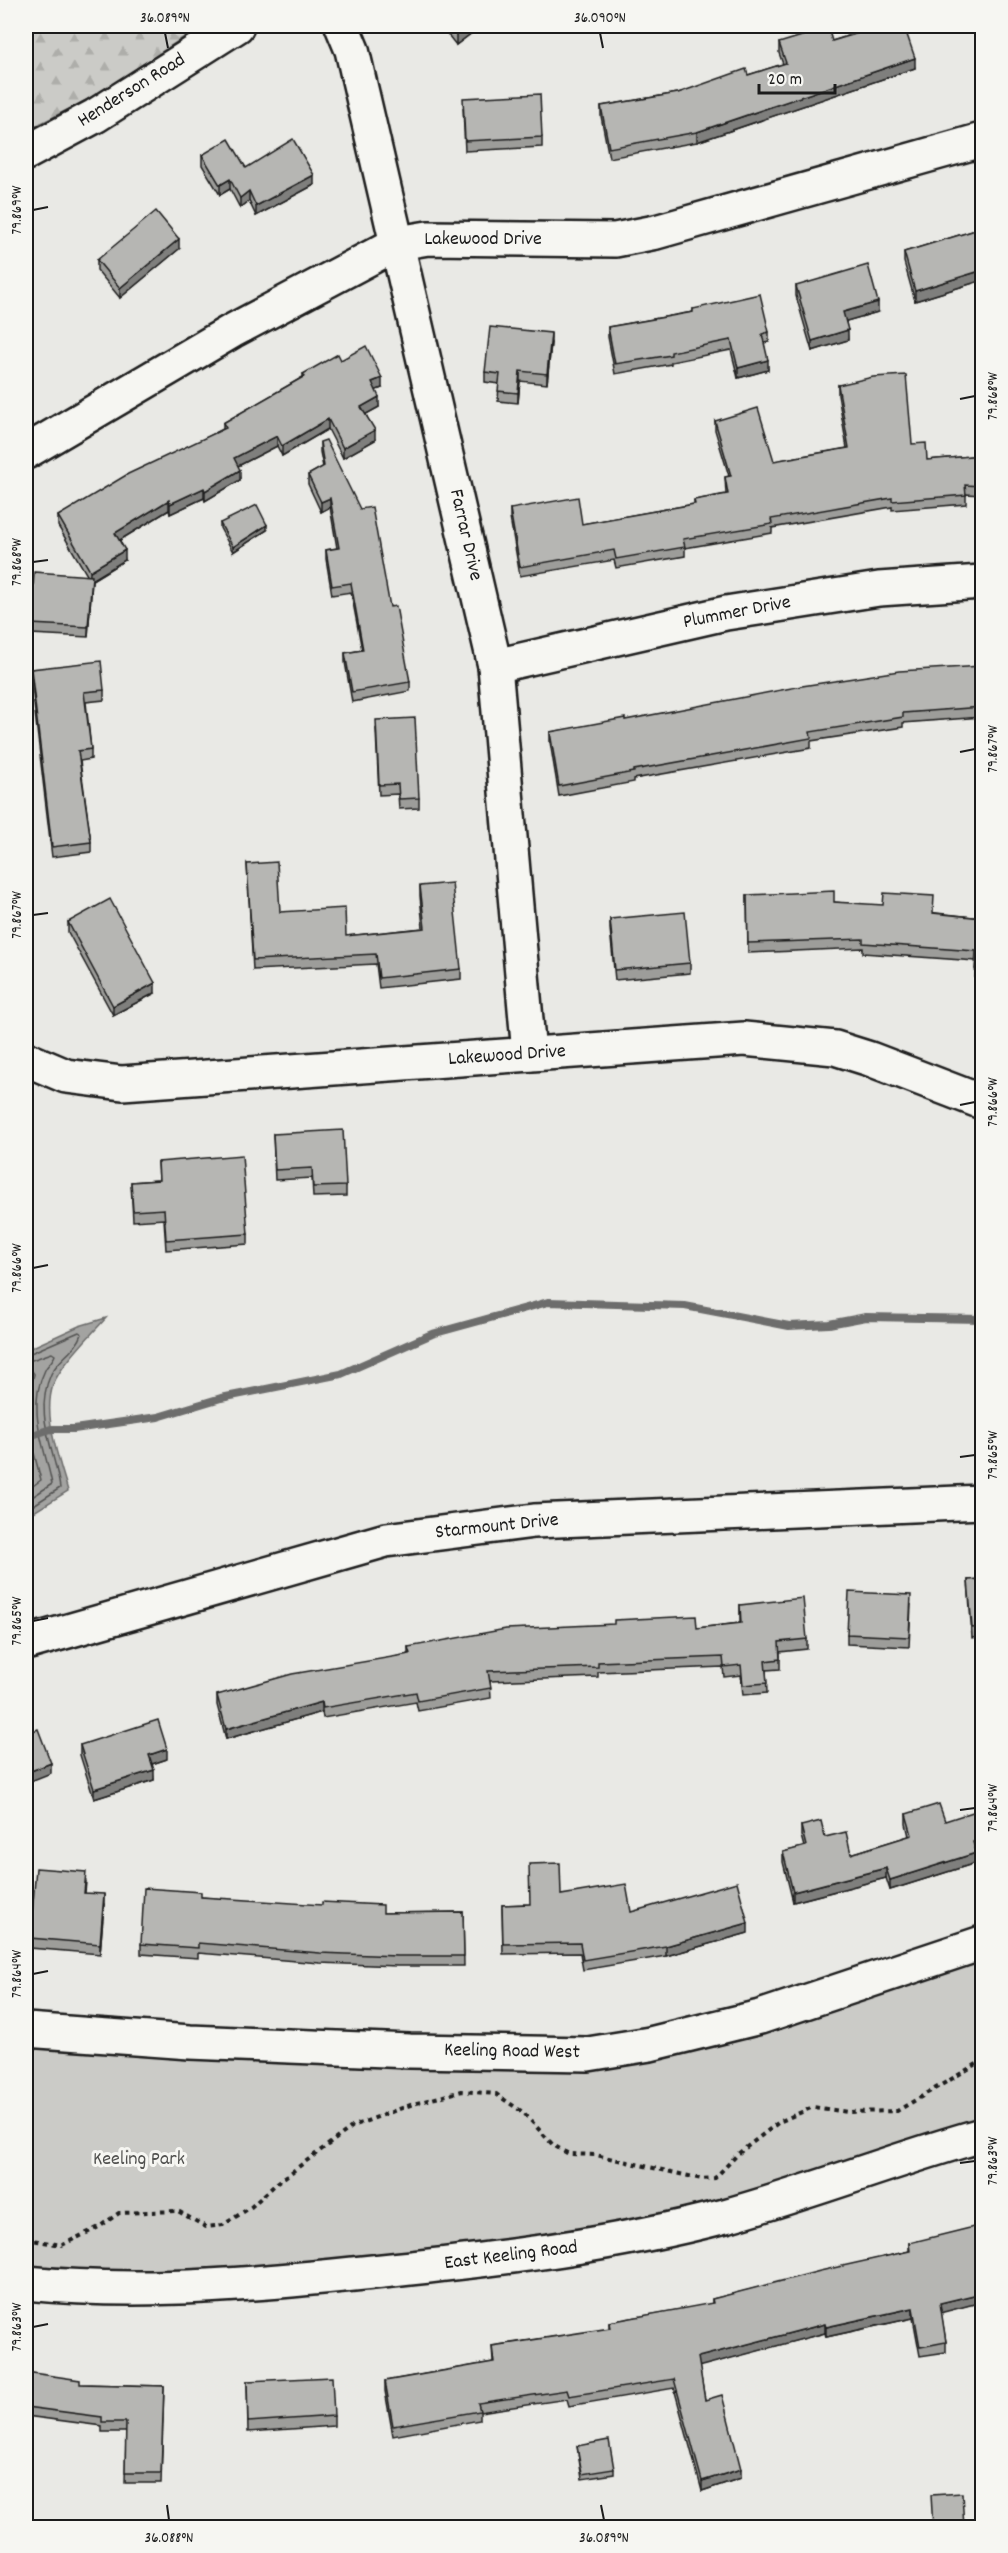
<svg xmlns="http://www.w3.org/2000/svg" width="1008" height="2553" font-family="Dekko,sans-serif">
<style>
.forest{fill:url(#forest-firs);stroke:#747472;stroke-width:1.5}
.green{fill:#cbcbc7;stroke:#747472;stroke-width:1.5}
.water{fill:#a3a3a1;stroke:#6d6d6c;stroke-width:1.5}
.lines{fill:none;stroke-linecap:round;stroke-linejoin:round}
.shore{stroke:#525251;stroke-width:1.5}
.stream{stroke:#6d6d6c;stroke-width:8}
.minor-casing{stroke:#1c1c1c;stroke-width:38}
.path{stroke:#1c1c1c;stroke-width:4;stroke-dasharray:4.5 4.5;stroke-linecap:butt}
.minor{stroke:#f6f6f2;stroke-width:33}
.wall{fill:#9d9d9a;stroke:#1c1c1c;stroke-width:1.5}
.shaded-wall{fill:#7f7f7d;stroke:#1c1c1c;stroke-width:1.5}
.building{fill:#b6b6b3;stroke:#1c1c1c;stroke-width:1.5}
.ticks{fill:none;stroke:#1c1c1c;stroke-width:2}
.labels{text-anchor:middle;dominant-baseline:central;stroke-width:6;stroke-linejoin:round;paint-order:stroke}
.street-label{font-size:20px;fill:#1c1c1c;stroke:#f6f6f2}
.park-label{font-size:20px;fill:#51514f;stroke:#f6f6f2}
.neatline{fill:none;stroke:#1c1c1c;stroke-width:2}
.ticks-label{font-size:15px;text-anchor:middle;fill:#1c1c1c}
</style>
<defs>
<pattern id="forest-firs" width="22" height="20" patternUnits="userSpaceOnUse" patternTransform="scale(1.5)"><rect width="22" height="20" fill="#cbcbc7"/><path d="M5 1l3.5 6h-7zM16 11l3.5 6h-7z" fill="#aeaeaa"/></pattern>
</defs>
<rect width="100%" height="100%" fill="#e9e9e5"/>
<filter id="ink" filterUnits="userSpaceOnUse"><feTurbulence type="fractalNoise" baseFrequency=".0167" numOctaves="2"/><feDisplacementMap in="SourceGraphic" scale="12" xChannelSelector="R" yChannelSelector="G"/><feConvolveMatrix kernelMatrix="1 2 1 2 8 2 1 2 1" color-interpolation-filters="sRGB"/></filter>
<g filter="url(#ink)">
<!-- forest -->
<path class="forest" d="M26,26H201L98,94L26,131Z"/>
<!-- green -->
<path class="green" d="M982,1954V2126L616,2231L266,2270L128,2274L26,2266V2039L598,2063Z"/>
<!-- water -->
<path class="water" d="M106,1318C90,1336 71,1354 58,1375C38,1405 59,1459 68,1491L26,1517V1350L79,1326Z"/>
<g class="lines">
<!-- shore -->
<g class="shore">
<path d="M26,1355L79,1332L82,1334C77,1350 58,1359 51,1374C33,1413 55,1450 60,1488L26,1510"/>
<path d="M26,1362L52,1353L55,1355C53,1361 47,1365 45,1370C26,1408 45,1447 52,1484L26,1501"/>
<path d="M26,1371H32L34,1374L28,1398V1430L41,1480L26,1491"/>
</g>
<!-- stream -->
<path class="stream" d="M26,1437L51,1429H74L158,1417L221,1398L341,1374L432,1334L548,1302L685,1306L789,1326L829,1324L866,1317L982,1319"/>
<!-- minor casing -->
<g class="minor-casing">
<g id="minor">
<path d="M342,26L352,50L495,666L529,1054"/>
<path d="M26,153L95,116L237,26"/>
<path d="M26,452L232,331L398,243L428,238L615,240L656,232L982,140"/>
<path d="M495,666L726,613L879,589L982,582"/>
<path d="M26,1059L66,1076L122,1083L744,1039L835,1048L870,1059L982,1102"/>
<path d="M26,1643L386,1540L534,1521L982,1502"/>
<path d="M26,2030L190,2042L410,2051L588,2054L650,2044L760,2017L982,1943"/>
<path d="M26,2283C148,2295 270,2283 392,2270C506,2258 614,2245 725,2216C812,2192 896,2159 982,2135"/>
</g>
</g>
<!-- path -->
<path class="path" d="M26,2239L62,2245L99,2227L119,2213L178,2211L206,2227L223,2225L251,2207L277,2183L353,2126L413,2104L462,2091L496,2094L524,2113L553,2145L569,2154L596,2155L702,2179L715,2178L739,2153L779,2122L813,2107L848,2112L897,2111L982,2061"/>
<!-- minor -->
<use href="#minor" class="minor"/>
</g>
<!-- wall -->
<g class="wall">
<path d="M441,26H481L456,45Z"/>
<path d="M879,26H904L915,68L697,142L609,158L601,116V106L678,93L748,75L783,64L779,53V43L832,41Z"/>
<path d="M978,26H982V45Z"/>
<path d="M463,108L542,137V147L465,151Z"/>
<path d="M202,155L246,168L314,185L256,216L249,201L240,208L230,189L220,195L202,165Z"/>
<path d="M982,228V271L980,272V281L915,301L904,262V252Z"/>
<path d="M179,249L120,298L97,270V260Z"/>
<path d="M796,286L878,312L846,321L848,340L812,351L796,296Z"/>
<path d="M693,309L769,332V342L764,343L768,370L738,378L731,350L671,362V364L615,374L608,337V327L693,312Z"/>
<path d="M551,343L547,384L520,381L518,403L498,401L499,384L485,382V372Z"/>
<path d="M341,360L382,388L376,390L379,407L366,414L375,440L343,458L328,429L282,456L277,446L238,466L240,480L205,501L204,498L170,514L169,510L120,540L125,560L92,580L88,637L31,634V624L87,575L58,526V516L223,429V423L303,377V374Z"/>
<path d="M838,385L912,444L927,460L982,455V495L966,494V504L892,510V507L772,528V533L685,548V556L616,568L614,560L520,576L510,518V509L582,524L694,504V500L726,494L725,477L729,476L715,430V421L774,461L847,448L838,395Z"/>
<path d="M320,442L390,607L410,682V691L352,702L345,662V653L362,650L351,592L332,595L326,559V550L337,548L330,507L321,512L308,484V475L323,467L320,452Z"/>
<path d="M220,523L267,530L233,552L220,528Z"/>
<path d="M982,666V717L903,723V727L811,741V748L634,779V782L559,796L550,742V732Z"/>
<path d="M31,669L104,690V700L86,702L91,749V759L80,761L91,842V852L52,857L31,679Z"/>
<path d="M376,730L419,798V808L399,809L398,794L379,795Z"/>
<path d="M247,864L280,912L346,936L423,928L420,896V886L461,969V979L379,988L376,964L253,970Z"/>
<path d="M747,895L834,902L982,918V979L975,978L976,961L863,953V948L748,953Z"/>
<path d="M610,919L690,963V973L615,980L610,929Z"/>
<path d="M68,922L155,993L113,1015L68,932Z"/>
<path d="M273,1134L346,1186V1196L313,1197L312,1178L275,1180Z"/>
<path d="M158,1162L248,1234V1244L166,1250L164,1219L133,1221L131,1182L159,1180Z"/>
<path d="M982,1579V1637L972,1638L968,1580Z"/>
<path d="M740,1605L807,1639V1649L780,1652V1669L766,1670L767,1693L743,1695L741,1675L724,1677L723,1667L598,1672V1677L490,1681L491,1698L418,1711L416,1702L323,1718L322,1712L226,1739L217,1705V1695L408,1654V1647L697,1628L740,1623Z"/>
<path d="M911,1605L909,1647L847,1644V1634Z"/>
<path d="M80,1745L167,1759L152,1764L154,1780L94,1799L80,1755Z"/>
<path d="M906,1814L945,1821L982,1849L976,1851V1863L890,1890L886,1878L793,1902L783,1862V1852L804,1847L801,1836V1826L825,1837L851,1854L909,1836L906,1824Z"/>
<path d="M86,1882L85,1893L104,1904L100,1954L30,1948V1938Z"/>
<path d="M561,1895L631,1912L748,1933L666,1956L583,1970L580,1953L503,1954L502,1905L530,1904Z"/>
<path d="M201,1897L383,1913L463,1912L464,1966H397L320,1963L198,1953V1958L141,1954V1944Z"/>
<path d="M909,2243L982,2302L941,2312L946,2342V2352L920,2356L913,2318L826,2337L825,2333L699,2366L705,2400L741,2478L702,2491L674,2388L569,2406L567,2399L480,2412V2420L393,2436L385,2391V2381L493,2362L492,2346L609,2329V2322L712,2304V2299L909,2251Z"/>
<path d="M26,2372L80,2384L164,2386L161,2483H125L126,2432H102V2426L26,2416Z"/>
<path d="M247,2381L334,2416V2426L248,2432Z"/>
<path d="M577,2446L614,2469V2474L582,2479Z"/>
</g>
<!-- shaded-wall -->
<g class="shaded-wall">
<path d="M468,26H481L456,45V35Z"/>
<path d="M915,58V68L697,142V132Z"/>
<path d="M314,175V185L256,216V206Z"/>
<path d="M230,179V189L220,195V185Z"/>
<path d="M249,191V201L240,208V198Z"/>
<path d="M179,239V249L120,298V288Z"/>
<path d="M980,271V281L915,301V291Z"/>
<path d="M878,302V312L843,322V312Z"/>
<path d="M848,330V340L812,351V341Z"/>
<path d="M551,333V343L547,384V374Z"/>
<path d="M768,360V370L738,378V368Z"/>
<path d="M520,371V381L518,403V393Z"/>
<path d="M382,378V388L372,392V382Z"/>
<path d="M379,397V407L361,417V407Z"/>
<path d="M328,419V429L282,456V446Z"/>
<path d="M375,430V440L343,458V448Z"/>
<path d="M277,436V446L234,468V458Z"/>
<path d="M240,470V480L205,501V491Z"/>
<path d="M204,488V498L170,514V504Z"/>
<path d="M330,498V507L321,512V502Z"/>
<path d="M169,500V510L115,543V533Z"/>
<path d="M267,525V530L233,552V547Z"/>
<path d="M125,550V560L92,580L88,637L90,571Z"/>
<path d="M155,983V993L113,1015V1006Z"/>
<path d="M322,1702V1712L226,1739V1729Z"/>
<path d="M167,1749V1759L149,1765V1755Z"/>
<path d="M51,1763V1773L26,1783V1773Z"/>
<path d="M154,1770V1780L94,1799V1789Z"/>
<path d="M982,1839V1849L973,1852V1842Z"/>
<path d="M976,1853V1863L890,1890V1880Z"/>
<path d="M886,1868V1878L793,1902V1892Z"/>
<path d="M104,1894V1904L100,1954V1944Z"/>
<path d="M748,1923V1933L666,1956V1946Z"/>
<path d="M982,2293V2302L940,2313V2303Z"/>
<path d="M913,2308V2318L826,2337V2327Z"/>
<path d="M825,2324V2333L698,2367V2357Z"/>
<path d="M741,2469V2478L702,2491V2481Z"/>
</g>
<!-- building -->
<g class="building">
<path d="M449,26H468L456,35Z"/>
<path d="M882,26H904L915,58L697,132L609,148L601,106L678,93L746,69L748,75L786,63L779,43L828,28L832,41Z"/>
<path d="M540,94L542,137L465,141L463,98Z"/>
<path d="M229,139L246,168L293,139L314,175L256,206L249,191L240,198L230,179L220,185L202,155Z"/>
<path d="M156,211L179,239L120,288L97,260Z"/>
<path d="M982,228V262H978L980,271L915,291L904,252Z"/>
<path d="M868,265L878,302L843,312L848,330L812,341L796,286Z"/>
<path d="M760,294L769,332L762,334L768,360L738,368L731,340L671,352V355L615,364L608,327L693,312V309Z"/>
<path d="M490,327L551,333L547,374L520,371L518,393L498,391L500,374L485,372Z"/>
<path d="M366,346L382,378L372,382L379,397L361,407L375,430L343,448L328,419L282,446L277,436L234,458L240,470L205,491L204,488L170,504L169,500L115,533L125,550L90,571L58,516L128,474L226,428L223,423L305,376L303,374L338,354L341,360Z"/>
<path d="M906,375L912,444L926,443L927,460L982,455V486L965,485L966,495L892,501V498L771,519L772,524L683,539L685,547L616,559L614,550L520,567L510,509L578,497L582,524L695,504L694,500L728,494L725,477L731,476L715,421L758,408L774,461L849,448L838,385L873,377Z"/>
<path d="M326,440L360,509L372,507L390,607L396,606L410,682L352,692L345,653L363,650L351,583L332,586L326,550L339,548L330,498L321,502L308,475L324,466L320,442Z"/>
<path d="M257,505L267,525L233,547L220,523Z"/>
<path d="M34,572L92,576L88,627L31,624Z"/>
<path d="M101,661L104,690L84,692L91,749L78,751L91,842L52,847L31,669Z"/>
<path d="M982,666V707L903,713V717L810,732L811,738L634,770V772L559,786L550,732L625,718V720L802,686L899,671Z"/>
<path d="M415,718L419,798L399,799L398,784L379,785L376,720Z"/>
<path d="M277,862L280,912L345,908L346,936L425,928L420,886L452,883L461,969L379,978L376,954L253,960L247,864Z"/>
<path d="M834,891V902L883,905L884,893L934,896L933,913L982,918V969H975L976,951L863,943V939L748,943L747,895Z"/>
<path d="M110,899L155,983L113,1006L68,922Z"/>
<path d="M685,912L690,963L615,970L610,919Z"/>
<path d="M343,1130L346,1186L313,1187L312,1168L275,1170L273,1134Z"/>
<path d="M242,1155L248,1234L166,1240L164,1209L133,1211L131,1182L159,1180L158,1162Z"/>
<path d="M982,1579V1627L972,1628L968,1580Z"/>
<path d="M849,1592L911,1595L909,1637L847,1634Z"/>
<path d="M803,1598L807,1639L779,1642L780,1659L765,1661L767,1683L743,1685L741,1665L724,1667L723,1657L598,1662V1667L488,1671L491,1688L418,1701L416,1692L323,1708L322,1702L226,1729L217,1695L292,1674L410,1654L408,1647L506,1629L614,1624V1620L696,1616L697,1628L741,1623L740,1605Z"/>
<path d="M158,1720L167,1749L149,1755L154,1770L94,1789L80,1745Z"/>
<path d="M38,1729L51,1763L26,1773V1734Z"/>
<path d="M939,1804L945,1821L982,1809V1839L973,1842L976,1853L890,1880L886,1868L793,1892L783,1852L806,1846L801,1826L821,1821L825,1837L846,1832L851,1854L912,1835L906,1814Z"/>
<path d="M560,1863L561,1895L626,1884L631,1912L737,1882L748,1923L666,1946L583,1960L580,1943L503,1944L502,1905L530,1904L529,1864Z"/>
<path d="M36,1868L86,1872L84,1893L104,1894L100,1944L30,1938Z"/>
<path d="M144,1888L201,1892V1897L322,1905V1902L383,1905V1913L463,1912L464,1956H397L320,1953L198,1943V1948L141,1944Z"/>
<path d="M982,2225V2293L940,2303L946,2342L920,2347L913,2308L826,2327L825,2324L698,2357L705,2400L722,2395L741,2469L702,2481L674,2379L569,2396L567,2390L478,2403L480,2411L393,2426L385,2381L494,2362L492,2346L610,2328L609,2322L713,2303L712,2299L820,2271L910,2251L909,2243Z"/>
<path d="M26,2372L80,2380V2384L164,2386L161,2473H125L126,2422H102V2417L26,2407Z"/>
<path d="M332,2377L334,2416L248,2422L247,2381Z"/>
<path d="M609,2440L614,2469L582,2474L577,2446Z"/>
<path d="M962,2493L964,2528H933L931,2495Z"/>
</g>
</g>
<!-- ticks -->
<path class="ticks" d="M165,33L168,48M600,33L603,48M33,210L48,207M960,399L975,396M33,562L48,560M960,752L975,749M33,915L48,913M960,1105L975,1102M33,1268L48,1265M960,1457L975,1455M33,1621L48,1618M960,1810L975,1808M33,1974L48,1971M960,2163L975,2161M33,2327L48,2324M167,2505L169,2520M601,2505L604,2520"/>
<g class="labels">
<!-- street labels -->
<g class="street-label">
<text transform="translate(132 91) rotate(-32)">Henderson Road</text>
<text x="483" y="240">Lakewood Drive</text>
<text transform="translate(465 535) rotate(77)">Farrar Drive</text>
<text transform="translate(737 613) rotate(-11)">Plummer Drive</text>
<text transform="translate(507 1056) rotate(-4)">Lakewood Drive</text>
<text transform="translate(497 1527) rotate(-6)">Starmount Drive</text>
<text transform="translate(512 2052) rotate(1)">Keeling Road West</text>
<text transform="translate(511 2256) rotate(-7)">East Keeling Road</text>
</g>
<!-- park labels -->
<g class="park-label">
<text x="139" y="2160">Keeling Park</text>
</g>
</g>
<!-- margin -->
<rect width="1008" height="2553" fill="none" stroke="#f6f6f2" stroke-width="66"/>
<!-- scale -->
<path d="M759 84v9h76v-9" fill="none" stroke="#1c1c1c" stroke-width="3"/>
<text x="768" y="84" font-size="18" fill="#1c1c1c" stroke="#f6f6f2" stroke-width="4.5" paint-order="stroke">20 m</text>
<rect x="33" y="33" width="942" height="2487" class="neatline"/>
<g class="ticks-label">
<text x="165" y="22">36.089°N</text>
<text x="600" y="22">36.090°N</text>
<text transform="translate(16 210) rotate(-90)" y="5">79.869°W</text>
<text transform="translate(992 396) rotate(-90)" y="5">79.868°W</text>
<text transform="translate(16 562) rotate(-90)" y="5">79.868°W</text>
<text transform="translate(992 749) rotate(-90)" y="5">79.867°W</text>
<text transform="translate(16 915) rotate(-90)" y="5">79.867°W</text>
<text transform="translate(992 1102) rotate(-90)" y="5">79.866°W</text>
<text transform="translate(16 1268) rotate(-90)" y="5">79.866°W</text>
<text transform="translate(992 1455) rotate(-90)" y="5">79.865°W</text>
<text transform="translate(16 1621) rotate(-90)" y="5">79.865°W</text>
<text transform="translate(992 1808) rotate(-90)" y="5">79.864°W</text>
<text transform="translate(16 1974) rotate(-90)" y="5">79.864°W</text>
<text transform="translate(992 2161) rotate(-90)" y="5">79.863°W</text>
<text transform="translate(16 2327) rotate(-90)" y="5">79.863°W</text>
<text x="169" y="2542">36.088°N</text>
<text x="604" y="2542">36.089°N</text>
</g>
</svg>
